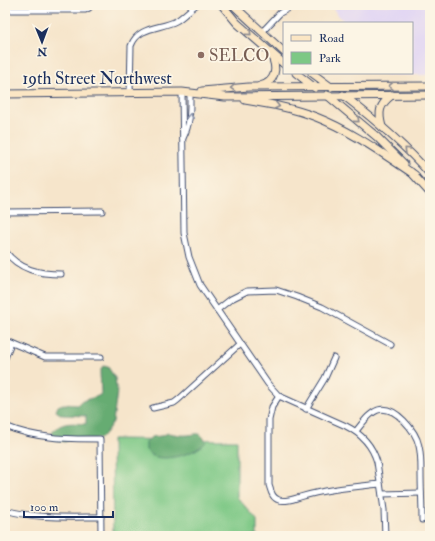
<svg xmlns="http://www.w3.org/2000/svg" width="435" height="541" font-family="'IM FELL Double Pica',serif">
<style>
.built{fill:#e0d4f4}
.green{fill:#7dc885;stroke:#4c7c72}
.forest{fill:#66ac72;stroke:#406e68}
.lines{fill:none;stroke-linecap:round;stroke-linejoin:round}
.minor-casing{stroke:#3c4a6e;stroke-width:7}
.secondary-casing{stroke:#3c4a6e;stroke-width:9}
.minor{stroke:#fff;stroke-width:5}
.secondary{stroke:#fbe6c4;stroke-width:7}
.oneway{stroke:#8b8a91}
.oneway2{stroke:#8d97ae}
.education-dot{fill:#8d6e63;stroke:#fcf5e5;stroke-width:1.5}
.labels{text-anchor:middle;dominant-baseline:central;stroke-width:3.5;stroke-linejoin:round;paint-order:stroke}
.education-label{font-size:17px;fill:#785e54;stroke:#fcf5e5;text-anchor:start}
.street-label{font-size:17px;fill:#1b2f5e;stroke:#fcf5e5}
</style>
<rect width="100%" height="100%" fill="#fcf5e5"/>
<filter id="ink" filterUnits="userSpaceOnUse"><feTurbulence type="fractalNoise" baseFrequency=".025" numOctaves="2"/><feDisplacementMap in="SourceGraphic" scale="8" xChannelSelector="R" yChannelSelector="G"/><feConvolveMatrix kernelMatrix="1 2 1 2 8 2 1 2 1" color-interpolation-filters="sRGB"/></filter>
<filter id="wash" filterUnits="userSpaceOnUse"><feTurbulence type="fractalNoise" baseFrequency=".012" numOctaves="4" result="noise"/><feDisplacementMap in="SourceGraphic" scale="16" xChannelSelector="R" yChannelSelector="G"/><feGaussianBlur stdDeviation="0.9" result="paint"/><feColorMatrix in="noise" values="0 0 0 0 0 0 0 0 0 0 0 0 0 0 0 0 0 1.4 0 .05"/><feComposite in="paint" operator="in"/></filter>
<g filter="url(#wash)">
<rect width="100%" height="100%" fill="#f6e5cb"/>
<!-- built -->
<path class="built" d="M330,5H430V75H386L385,73H412V23H345Z"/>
<!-- green -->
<path class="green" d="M112,439L237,440V497L257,520V536H113Z"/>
<!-- forest -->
<g class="forest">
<path d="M103,366L108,367L115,378L117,392L113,422L103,436L99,439L73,438L65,442L53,439L52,433C61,421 72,423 86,424V416L62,415L56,411L58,406L63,404L78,405C84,397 94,400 101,394L100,372Z"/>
<path d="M168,433C175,434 182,436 188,435C199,434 200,431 206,442C197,453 167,462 153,456C151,455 148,452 146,450V443L151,437L161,436Z"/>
</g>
</g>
<g filter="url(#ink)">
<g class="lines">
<!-- minor casing -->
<g class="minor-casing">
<g id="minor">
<path d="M5,10H85L89,8L91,5"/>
<path d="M262,32L280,13L295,5"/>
<path d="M130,92L131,46C138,26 161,29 176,21C183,17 189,10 196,5"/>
<path d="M182,92L184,233L189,257L200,285L268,384L279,396L346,426C362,434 372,445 377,462L384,510L385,536"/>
<path d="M183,138C191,123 190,109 190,93"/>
<path d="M5,212L102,211"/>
<path d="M5,251C19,270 40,274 61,274"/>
<path d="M217,310L231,299L247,291L276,290L297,297L322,307L390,344"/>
<path d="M5,340L45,357H101"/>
<path d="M5,358L11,343"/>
<path d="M279,396L272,407L269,420V485C271,491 272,498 279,500C286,502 293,499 300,497C326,489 353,487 380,484"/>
<path d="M153,408L174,403L178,400L240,344"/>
<path d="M306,409L325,378L334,358"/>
<path d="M5,426C37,439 66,439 100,439L101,536"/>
<path d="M356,431C362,424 369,413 378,410C395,405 416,431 419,446C421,454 421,464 421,473C421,489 422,504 422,520"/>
<path d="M382,494L421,493"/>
<path d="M5,510C36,519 69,517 101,517"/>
</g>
</g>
<!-- secondary casing -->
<g class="secondary-casing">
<g id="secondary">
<path d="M222,5L237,23L284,64"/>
<path d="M233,5L284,52"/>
<path d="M296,73L315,88"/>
<path d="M312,73L331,87"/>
<path d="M260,86C276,82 278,68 271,55"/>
<path d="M202,91L249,87L430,86"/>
<path d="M5,94L182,92L225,97L430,95"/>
<path d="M327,95L377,137L404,164"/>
<path d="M343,95C374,119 404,144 430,174"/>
<path d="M245,100C269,104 293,108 316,117C352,131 383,154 415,175"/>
<path d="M382,127C378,112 379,105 392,95"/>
<path d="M411,172L430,193"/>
</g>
</g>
<!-- minor -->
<use href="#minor" class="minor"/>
<!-- secondary -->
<use href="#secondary" class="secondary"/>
</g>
<!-- one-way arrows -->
<defs><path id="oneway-chevron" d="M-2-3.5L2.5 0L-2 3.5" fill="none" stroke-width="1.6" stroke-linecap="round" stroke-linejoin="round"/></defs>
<g class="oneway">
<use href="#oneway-chevron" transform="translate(249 33) rotate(42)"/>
<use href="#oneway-chevron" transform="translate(391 86) rotate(179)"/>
<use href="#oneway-chevron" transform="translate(233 88) rotate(177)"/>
<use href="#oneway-chevron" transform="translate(277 106) rotate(13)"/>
<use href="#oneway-chevron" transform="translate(357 120) rotate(40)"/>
<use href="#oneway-chevron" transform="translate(407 150) rotate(-136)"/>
</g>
<use class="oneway2" href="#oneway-chevron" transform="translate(190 116) rotate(-86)"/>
</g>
<!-- markers -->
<circle class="education-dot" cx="201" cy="55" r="4"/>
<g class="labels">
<!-- education labels -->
<g class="education-label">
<text x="209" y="55">SELCO</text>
</g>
<!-- street labels -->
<g class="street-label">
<text x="97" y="78">19th Street Northwest</text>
</g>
</g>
<!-- margin -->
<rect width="435" height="541" fill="none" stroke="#fcf5e5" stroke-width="20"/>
<!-- legend -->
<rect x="283" y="22" width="130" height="52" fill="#fcf5e5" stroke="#a2a6af"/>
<rect x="291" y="35" width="20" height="6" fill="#fbe6c4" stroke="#a2a6af"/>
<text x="319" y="42" font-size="12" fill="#1b2f5e">Road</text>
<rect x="291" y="52" width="20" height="12" fill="#7dc885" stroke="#a2a6af"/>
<text x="319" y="62" font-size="12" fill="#1b2f5e">Park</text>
<!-- north arrow -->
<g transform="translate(42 42) rotate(179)" stroke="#fcf5e5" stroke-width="3" paint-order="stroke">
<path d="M0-3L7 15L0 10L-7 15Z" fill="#1b2f5e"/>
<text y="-6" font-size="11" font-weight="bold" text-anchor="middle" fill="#1b2f5e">N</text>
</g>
<!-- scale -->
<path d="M24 511v6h89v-6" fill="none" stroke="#1b2f5e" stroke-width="2"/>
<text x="30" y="511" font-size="12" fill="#1b2f5e" stroke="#fcf5e5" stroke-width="3" paint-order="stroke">100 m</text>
</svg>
